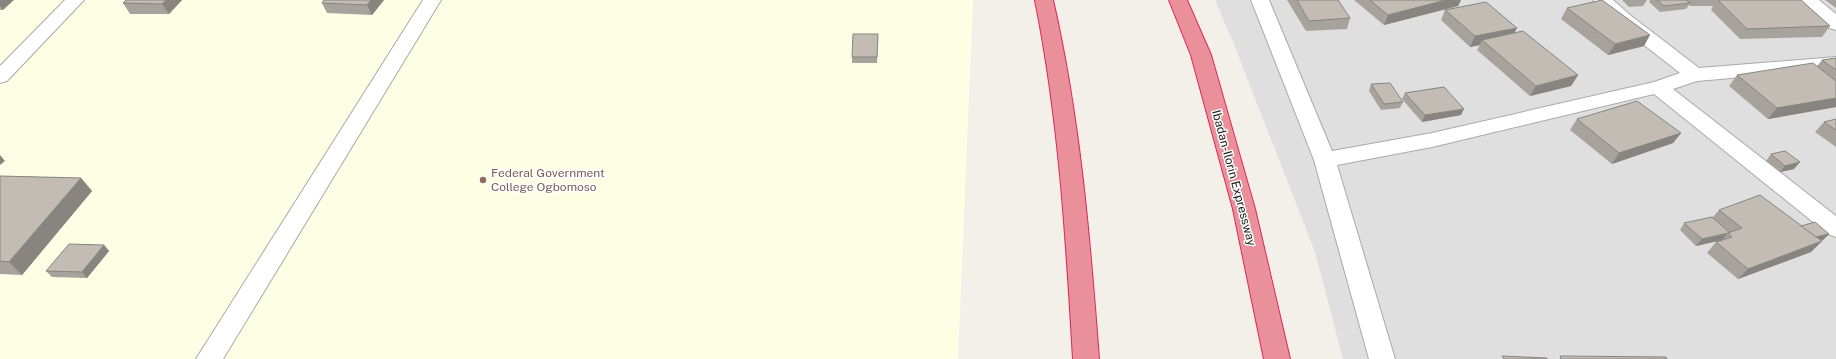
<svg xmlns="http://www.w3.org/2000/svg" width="1836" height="359" font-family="'Public Sans',sans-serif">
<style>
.residential{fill:#e0dfdf}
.education{fill:#fdffe5}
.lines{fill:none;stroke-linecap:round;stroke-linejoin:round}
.street-casing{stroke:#a9a9a9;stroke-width:2}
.highway-casing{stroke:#e02659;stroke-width:2}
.street{fill:#fff;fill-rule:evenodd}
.highway{fill:#ea909b;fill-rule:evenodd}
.wall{fill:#a8a29c}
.shaded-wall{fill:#88847f}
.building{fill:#c3bcb5;stroke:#88847f}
.education-dot{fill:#8d6e63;stroke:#fff;stroke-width:1.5}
.labels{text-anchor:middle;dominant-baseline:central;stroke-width:3;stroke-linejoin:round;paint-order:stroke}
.education-label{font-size:12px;fill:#785e54;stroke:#fff;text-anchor:start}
.street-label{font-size:12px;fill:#222;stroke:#fff}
</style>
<rect width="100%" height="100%" fill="#f2f0e9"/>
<!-- residential -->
<path class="residential" d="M1215,0H1836V359H1343L1315,252L1233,42Z"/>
<!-- education -->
<path class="education" d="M0,0H973L958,359H0Z"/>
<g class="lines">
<!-- street casing -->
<g class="street-casing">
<g id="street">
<path d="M65,0H84L7,81L0,83V66Z"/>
<path d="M423,0H441L223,359H196Z"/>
<path d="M1251,0H1269L1332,151L1432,133L1654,82L1680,73L1616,23L1593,0H1613L1630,15L1699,68L1836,57V69L1697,81L1673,89L1836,216V237L1828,234L1654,94L1432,147L1337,165L1395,359H1369L1314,160Z"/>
<path d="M1799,0H1819L1836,14V30L1829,28Z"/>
</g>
</g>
<!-- highway casing -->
<g class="highway-casing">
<g id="highway">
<path d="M1035,0H1053C1080,118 1090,238 1099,359H1073C1066,238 1059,119 1035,0Z"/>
<path d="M1169,0H1187L1211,55L1255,209L1290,359H1264L1233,209L1191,55Z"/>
</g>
</g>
<!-- street -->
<use href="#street" class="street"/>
<!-- highway -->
<use href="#highway" class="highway"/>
</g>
<!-- wall -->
<g class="wall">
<path d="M0,0L3,10H0Z"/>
<path d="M182,0L169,14H130L123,3Z"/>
<path d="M384,0L372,15L327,13L322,3Z"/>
<path d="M1287,0H1338L1350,18L1347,29L1306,31Z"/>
<path d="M1354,0H1461L1458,6L1384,25Z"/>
<path d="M1622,0H1647L1643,6L1629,7Z"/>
<path d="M1650,0H1801L1830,26L1822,37L1740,39L1711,10L1713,6H1691L1689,5L1686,9L1660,12L1649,2Z"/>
<path d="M1825,0H1836V8Z"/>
<path d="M1567,8L1644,46L1608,55L1561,19Z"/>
<path d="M1445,10L1515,33L1578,75L1571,86L1530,96L1477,50L1480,45L1470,47L1441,20Z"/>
<path d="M878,34L877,63H852V57Z"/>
<path d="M1836,58V107L1768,119L1729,86L1737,75L1817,66L1822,60Z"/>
<path d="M1371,84L1403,102L1400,108L1381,110L1369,91Z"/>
<path d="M1405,93L1461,115L1422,122L1402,99Z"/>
<path d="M1577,119L1681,133L1673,143L1612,164L1570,130Z"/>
<path d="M1836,119V147L1815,132L1824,122Z"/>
<path d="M1771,154L1800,162L1794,169L1780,172L1766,161Z"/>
<path d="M0,176L81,178L92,191L22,275L0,274Z"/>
<path d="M1719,210L1801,226L1829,234L1823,240L1821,241H1822L1811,252L1738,279L1707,253L1716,242L1722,240L1696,246L1680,230L1684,223L1713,217Z"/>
<path d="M104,245L109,251L87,278L52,277L46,271Z"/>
</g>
<!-- shaded-wall -->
<g class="shaded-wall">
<path d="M0,0H14L3,10L0,6Z"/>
<path d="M166,0H182L169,14L162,4Z"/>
<path d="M371,0H384L372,15L367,5Z"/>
<path d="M1446,0H1461L1458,6L1384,25L1388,15Z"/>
<path d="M1517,28L1511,39L1482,40L1480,45L1470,47L1475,36Z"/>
<path d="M1650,35L1644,46L1608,55L1615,44Z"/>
<path d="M1578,75L1571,86L1530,96L1536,86Z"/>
<path d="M1836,98V107L1768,119L1777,108Z"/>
<path d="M1464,109L1461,115L1422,122L1425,115Z"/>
<path d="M1681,133L1673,143L1612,164L1619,153Z"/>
<path d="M0,155L5,161L0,165Z"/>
<path d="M1800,162L1794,169L1780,172L1785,166Z"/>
<path d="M81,178L92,191L22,275L9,262Z"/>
<path d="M1727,234L1722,240L1696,246L1702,239Z"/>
<path d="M1829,234L1823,240L1808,243L1814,237Z"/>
<path d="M1822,241L1811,252L1738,279L1748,269Z"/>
<path d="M104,245L109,251L87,278L82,272Z"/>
</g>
<!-- building -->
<g class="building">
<path d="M126,0H166L162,4L123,3Z"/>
<path d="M324,0H371L367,5L322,3Z"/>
<path d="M1297,0H1338L1350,18L1309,21Z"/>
<path d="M1370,0H1446L1388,15Z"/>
<path d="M1602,0L1650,35L1615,44L1567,8Z"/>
<path d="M1657,0H1686L1690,3L1664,6Z"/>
<path d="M1718,0H1801L1830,26L1747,29Z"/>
<path d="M1486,2L1517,28L1475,36L1445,10Z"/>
<path d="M1523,31L1578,75L1536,86L1482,40Z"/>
<path d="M853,34H878L877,57H852Z"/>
<path d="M1836,58V70L1822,60Z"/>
<path d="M1813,63L1836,81V98L1777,108L1737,75Z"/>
<path d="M1390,83L1403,102L1384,104L1371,84Z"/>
<path d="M1444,87L1464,109L1425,115L1405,93Z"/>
<path d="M1637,101L1681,133L1619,153L1577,119Z"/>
<path d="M1836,119V130L1824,122Z"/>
<path d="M1785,151L1800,162L1785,166L1771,154Z"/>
<path d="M0,176L81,178L9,262L0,261Z"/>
<path d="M1760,195L1822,241L1748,269L1716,242L1732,237L1728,233L1742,228L1719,210Z"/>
<path d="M1712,217L1729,232L1728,233L1702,239L1684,223Z"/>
<path d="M1815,222L1829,234L1816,237L1801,226Z"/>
<path d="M69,244L104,245L82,272L46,271Z"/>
<path d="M1502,356L1547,358V359H1504Z"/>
<path d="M1560,356L1666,357L1667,359H1561Z"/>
</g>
<!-- markers -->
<circle class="education-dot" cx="483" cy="180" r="4"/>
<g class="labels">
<!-- education labels -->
<g class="education-label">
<text x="491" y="173">Federal Government<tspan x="491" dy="14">College Ogbomoso</tspan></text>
</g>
<!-- street labels -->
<g class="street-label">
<text transform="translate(1234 178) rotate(75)">Ibadan-Ilorin Expressway</text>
</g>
</g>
</svg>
